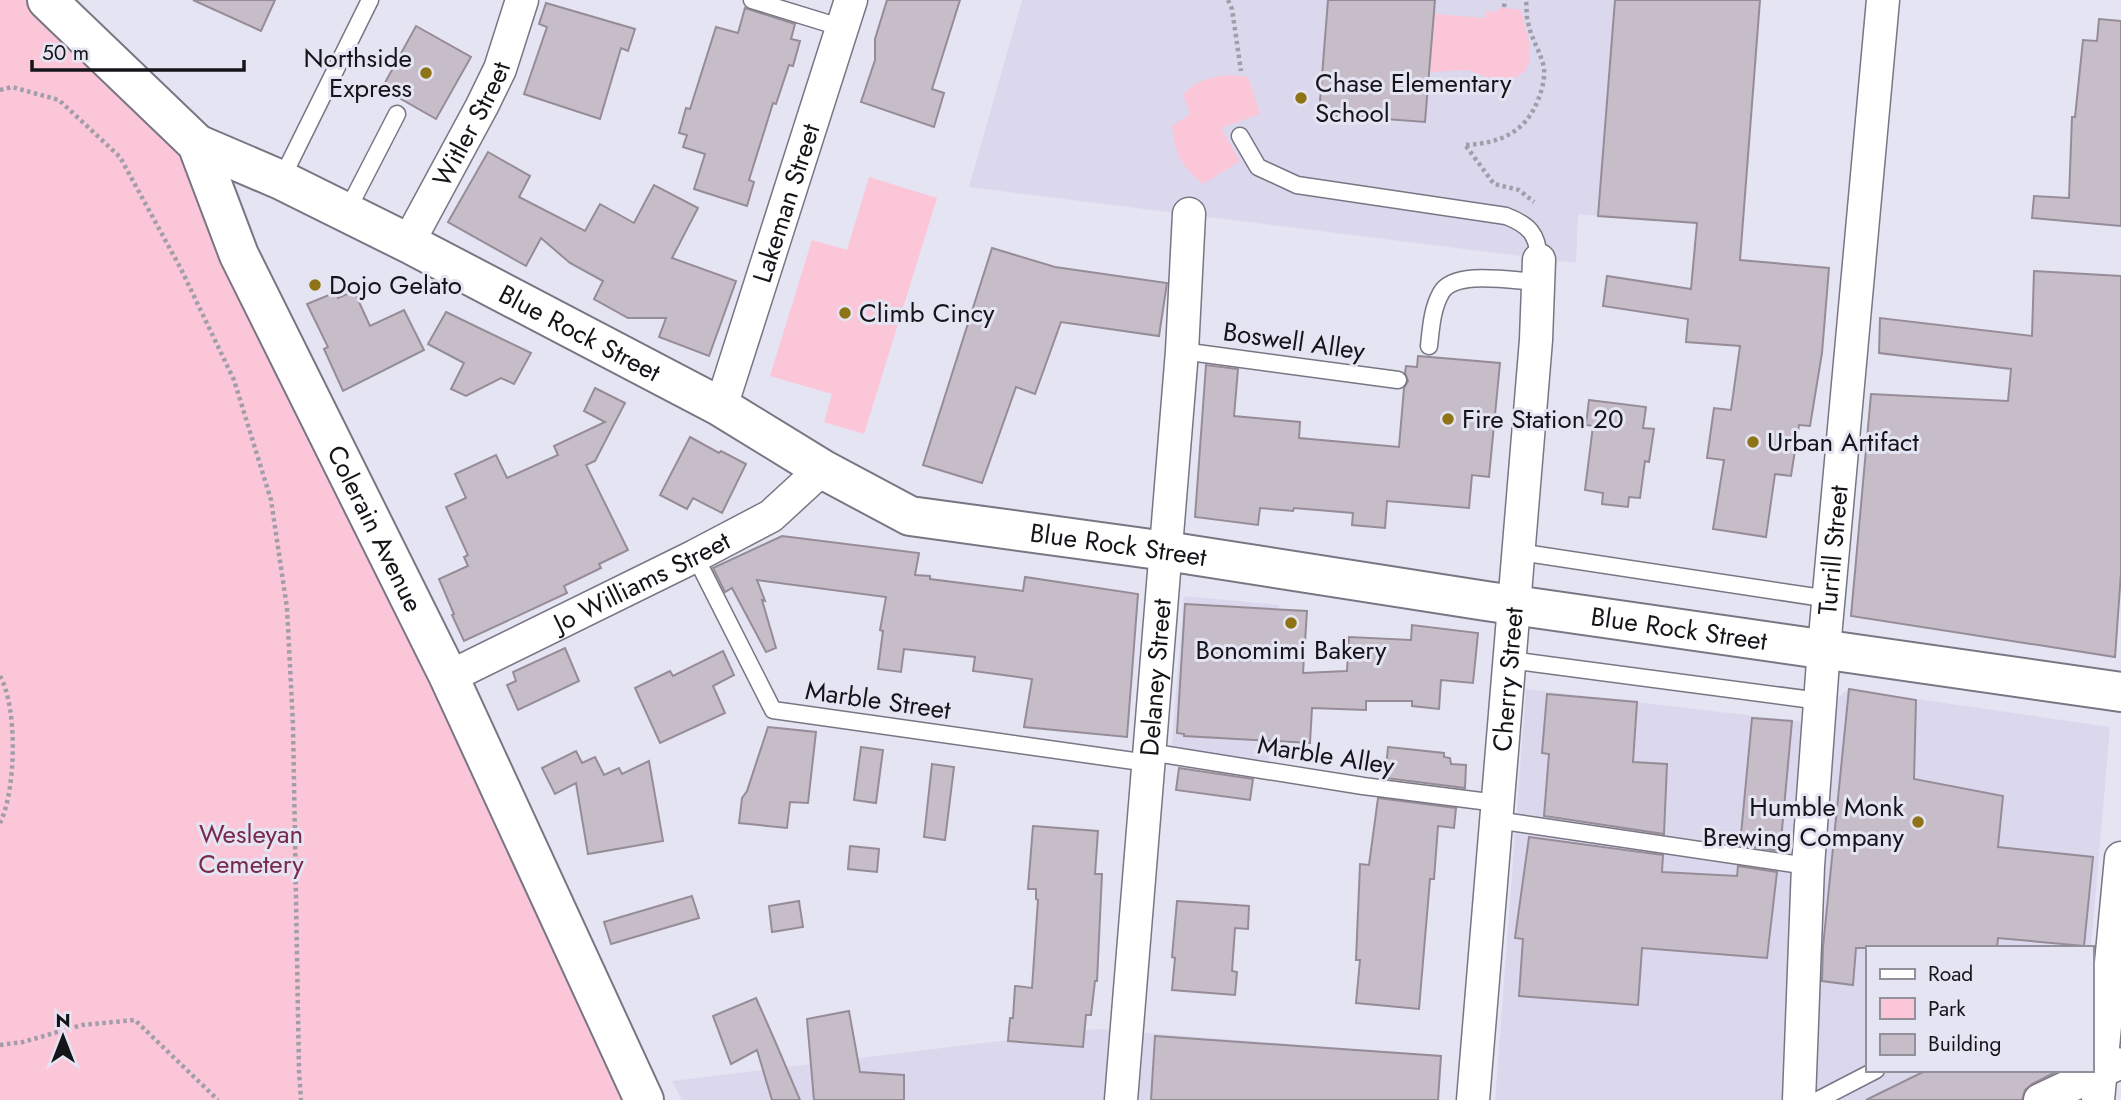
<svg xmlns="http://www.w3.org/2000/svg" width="2121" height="1100" font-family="Jost,sans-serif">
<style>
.built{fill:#dbd8ee}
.green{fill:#fcc6d9}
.building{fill:#c7bdc8;stroke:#968c97;stroke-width:2}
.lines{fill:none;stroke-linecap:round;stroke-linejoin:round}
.lane-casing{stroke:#787683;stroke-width:19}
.street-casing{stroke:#787683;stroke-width:35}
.secondary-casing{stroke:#787683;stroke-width:42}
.primary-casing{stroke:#787683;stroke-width:42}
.path{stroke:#9f9ea9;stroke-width:4.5;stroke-dasharray:3.5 3.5;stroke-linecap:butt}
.lane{stroke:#fff;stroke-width:16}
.street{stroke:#fff;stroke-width:32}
.secondary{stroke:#fff;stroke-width:38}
.primary{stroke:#fff;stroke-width:38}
.poi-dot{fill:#8e7317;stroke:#e5e4f2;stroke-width:2.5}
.labels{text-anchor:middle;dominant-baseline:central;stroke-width:6;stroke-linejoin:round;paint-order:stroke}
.poi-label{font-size:26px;fill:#151419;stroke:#e5e4f2;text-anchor:start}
.street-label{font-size:26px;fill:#151419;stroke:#e5e4f2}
.park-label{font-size:26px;fill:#782a4d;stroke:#e5e4f2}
</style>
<rect width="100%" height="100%" fill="#e5e4f2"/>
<!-- built -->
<g class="built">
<path d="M1022,0H1616L1598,216L1578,214L1576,263L969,187Z"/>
<path d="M1184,596L1279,605L1268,776L1170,765Z"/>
<path d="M1526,689L1805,722L1849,689L2110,727L2091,948H1867V1070H2080L2078,1100H1495Z"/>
<path d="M1097,1029L1441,1056L1437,1100H682L672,1081Z"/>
</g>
<!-- green -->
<g class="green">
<path d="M0,0H47L197,144L644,1100H0Z"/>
<path d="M1499,7L1521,10L1529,41L1530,61L1524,72L1512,80L1497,81L1468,70L1430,72L1432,37L1399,33L1401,11L1485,18L1486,11L1498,12Z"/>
<path d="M1231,75L1248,77L1260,114L1221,128L1240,161L1203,184C1181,166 1175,154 1172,126L1190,114L1183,95C1197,80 1211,77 1231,75Z"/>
<path d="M869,177L937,198L864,434L824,422L832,394L770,376L812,240L847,250Z"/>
</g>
<!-- building -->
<g class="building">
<path d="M193,0H275L261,31Z"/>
<path d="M887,0H960L932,89L944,93L934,127L861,102L875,60V39Z"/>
<path d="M1328,0H1435L1425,122L1319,114Z"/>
<path d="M1615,0H1760L1740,260L1829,268L1822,353L1810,426L1799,425L1791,476L1775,474L1766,537L1713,529L1724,460L1707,458L1714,408L1731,410L1740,346L1686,342L1688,319L1603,306L1607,276L1691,289L1697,223L1598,216Z"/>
<path d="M546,3L635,29L628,51L621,48L600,119L524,94L547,27L539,24Z"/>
<path d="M745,8L795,24L791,39L800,41L793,66L789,65L776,104L773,103L749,180L754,182L747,206L694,189L705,154L683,147L687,135L679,133L686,108L690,109L716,27L738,33Z"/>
<path d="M2099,19L2121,21V226L2032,218L2034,196L2069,198L2072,117H2075L2083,40L2097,41Z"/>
<path d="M416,26L471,57L436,119L382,88Z"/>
<path d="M488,152L530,176L519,197L585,231L600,204L634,223L654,185L698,208L672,258L736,281L709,356L659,337L666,318H628L594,299L603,281L570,263L541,238L526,266L448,222Z"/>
<path d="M992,248L1055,267L1167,283L1159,336L1061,322L1035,394L1016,387L982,483L923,465Z"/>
<path d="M2034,271L2121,276V573L2115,657L1851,616L1871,394L2008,401L2011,369L1879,353L1880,318L2032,336Z"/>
<path d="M354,291L370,326L404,310L424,350L343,391L324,349L328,347L307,304L336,292L338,298Z"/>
<path d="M446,312L531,353L514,384L501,378L466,396L451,389L464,363L428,344Z"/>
<path d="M1418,356L1500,363L1489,477L1472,475L1469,508L1387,501L1385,528L1352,525L1353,513L1294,508L1293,511L1260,508L1258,525L1195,517L1206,365L1238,369L1234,416L1300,422L1299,438L1399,447L1404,388L1408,381L1405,373L1406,366L1417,367Z"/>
<path d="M595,388L625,403L595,461L586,465L628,550L599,564L601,568L564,586L567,593L464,641L452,615L454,614L439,579L468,566L464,557L468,555L446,507L466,498L455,474L496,455L507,478L558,455L554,446L605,422L584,411Z"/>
<path d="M1589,400L1646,407L1643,428L1654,429L1649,462L1645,461L1640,498L1629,497L1628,507L1602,504L1603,493L1585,490L1593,426L1586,425Z"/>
<path d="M690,437L719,453L721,451L746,464L722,513L693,498L687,509L660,495Z"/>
<path d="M782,536L919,553L915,575L930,576V579L1023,591L1025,577L1138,594L1127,737L1024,727L1032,679L973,671L975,657L904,649L901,672L878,669L883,631L880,630L886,597L757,580L765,601L762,600L776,648L766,652L732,588L725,592L713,568Z"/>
<path d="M1185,604L1307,611L1303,673L1347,671L1349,637L1411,640L1412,625L1478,633L1473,683L1441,680L1439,709L1412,706V701H1366V710L1312,708L1310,743L1184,736V734L1177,733Z"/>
<path d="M565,648L579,681L518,710L507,685L516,681L513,672Z"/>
<path d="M723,651L734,675L713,686L725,713L660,743L635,688L670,671L673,676Z"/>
<path d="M1849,689L1916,700L1914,779L2003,796L1998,847L2093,857L2084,946L1998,938L1997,948H1856L1853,985L1822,981L1823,947Z"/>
<path d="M1547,694L1637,702L1633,762L1667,764L1664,834L1544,816L1549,754L1542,753Z"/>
<path d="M1752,718L1792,721L1780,851L1740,845Z"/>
<path d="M768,727L816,732L808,803L790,802L787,828L739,823L742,798L747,791Z"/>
<path d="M861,747L883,750L876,803L854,800Z"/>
<path d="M1388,747L1444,753V757L1450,758L1451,764L1466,765L1465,788L1385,778Z"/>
<path d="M576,751L582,763L595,757L604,775L619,768L622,774L649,761L663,841L588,854L576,783L555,794L542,768Z"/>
<path d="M932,764L954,767L945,840L924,837Z"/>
<path d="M1179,768L1253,779L1250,800L1176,790Z"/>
<path d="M1378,798L1456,808L1454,828L1438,826L1434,879H1430L1419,1009L1356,1003L1360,960H1356L1360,864L1369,865Z"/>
<path d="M1033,826L1098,831L1095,874H1102L1097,981H1095L1091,1015H1086L1083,1047L1008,1041L1010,1018H1013L1015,986L1032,988L1038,900L1036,899V889H1028Z"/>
<path d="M1529,837L1663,855L1662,872L1737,876L1738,866L1777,872L1767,958L1642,948L1638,1005L1519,996L1523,939L1515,938Z"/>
<path d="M850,846L879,849L877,872L848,869Z"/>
<path d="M692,896L699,918L611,944L604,922Z"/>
<path d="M799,901L803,927L772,932L769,906Z"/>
<path d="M1177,901L1249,906L1248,929L1235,928L1232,971L1237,972L1235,995L1172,990L1175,958L1172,957Z"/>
<path d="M756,998L775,1041L800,1100H772L757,1050L731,1064L713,1016Z"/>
<path d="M849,1011L860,1072L904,1075V1100H814L807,1019Z"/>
<path d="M1155,1036L1441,1056L1438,1100H1151Z"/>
<path d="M1927,1070H2060L2032,1084L2025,1090L2022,1100H1866Z"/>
</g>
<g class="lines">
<!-- lane casing -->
<g class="lane-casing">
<g id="lane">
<path d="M752,0L843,28"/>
<path d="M1240,136L1258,167L1297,185L1506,216C1529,225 1538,234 1539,260"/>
<path d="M281,180L370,0"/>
<path d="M346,213L397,114"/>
<path d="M1429,346C1431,328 1432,309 1441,293C1454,269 1513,281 1538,282"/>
<path d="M1182,351L1398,380"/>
<path d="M1519,552L1829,599"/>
<path d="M695,556L773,710L1148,763"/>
<path d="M1510,660L1820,701"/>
<path d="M1149,752L1363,786L1497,803"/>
<path d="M1496,820L1808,866"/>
<path d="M1818,1100L1876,1070"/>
</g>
</g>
<!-- street casing -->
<g class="street-casing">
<g id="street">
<path id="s1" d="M408,243L482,106L500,69L522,0"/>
<path id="s2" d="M721,407L851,0"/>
<path id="s3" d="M449,677L695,556L771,516L822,469"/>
<path id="s4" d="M1121,1100L1182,351L1189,214"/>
<path id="s5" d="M1473,1100L1536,340L1539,260"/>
<path id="s6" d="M1799,1100L1808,866L1824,648L1883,0"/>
<path d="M2040,1100L2117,1064"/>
<path d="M2098,1100L2121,858"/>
</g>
</g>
<!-- secondary casing -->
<g class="secondary-casing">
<g id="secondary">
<path id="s7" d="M197,144L281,180L408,243L721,407L822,469L910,516L1166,551L1486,601L2121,692"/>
</g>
</g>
<!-- primary casing -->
<g class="primary-casing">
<g id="primary">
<path id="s8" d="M47,0L197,144L239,255L449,677L644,1100"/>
</g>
</g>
<!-- path -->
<g class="path">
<path d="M1228,0L1232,9L1241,71"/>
<path d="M1504,7L1505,0"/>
<path d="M0,90L12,87L59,100L120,157L181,269L234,380L271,500L287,608L293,725L299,1071L301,1100"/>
<path d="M1466,145C1500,143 1525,133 1538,100C1542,90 1545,79 1544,68C1541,52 1531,39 1528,22C1526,16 1527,8 1526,1"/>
<path d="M1466,146L1494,184L1519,190L1534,202"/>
<path d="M0,676C18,708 16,791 0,823"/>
<path d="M0,1045L23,1042L82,1025L135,1020L218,1100"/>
</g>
<!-- lane -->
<use href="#lane" class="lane"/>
<!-- street -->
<use href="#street" class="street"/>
<!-- secondary -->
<use href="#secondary" class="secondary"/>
<!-- primary -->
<use href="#primary" class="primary"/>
</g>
<!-- markers -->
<g class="poi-dot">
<circle cx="426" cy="73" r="7"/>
<circle cx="1301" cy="98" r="7"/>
<circle cx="315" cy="285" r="7"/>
<circle cx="845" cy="313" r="7"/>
<circle cx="1448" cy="419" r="7"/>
<circle cx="1753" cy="442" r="7"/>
<circle cx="1291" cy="623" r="7"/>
<circle cx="1918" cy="822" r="7"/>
</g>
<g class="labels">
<!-- poi labels -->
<g class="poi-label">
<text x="412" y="58" text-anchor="end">Northside<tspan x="412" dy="30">Express</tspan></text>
<text x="1315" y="83">Chase Elementary<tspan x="1315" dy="30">School</tspan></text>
<text x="329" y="285">Dojo Gelato</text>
<text x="859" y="313">Climb Cincy</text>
<text x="1462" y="419">Fire Station 20</text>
<text x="1767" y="442">Urban Artifact</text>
<text x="1291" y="650" text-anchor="middle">Bonomimi Bakery</text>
<text x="1904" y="807" text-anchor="end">Humble Monk<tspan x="1904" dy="30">Brewing Company</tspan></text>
</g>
<!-- street labels -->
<g class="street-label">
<text stroke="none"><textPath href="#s1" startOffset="135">Witler Street</textPath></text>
<text stroke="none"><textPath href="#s2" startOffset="214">Lakeman Street</textPath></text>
<text stroke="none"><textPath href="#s7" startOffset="427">Blue Rock Street</textPath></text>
<text transform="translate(1294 341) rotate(8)">Boswell Alley</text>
<text stroke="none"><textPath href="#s8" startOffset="632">Colerain Avenue</textPath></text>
<text stroke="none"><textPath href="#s7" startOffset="1015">Blue Rock Street</textPath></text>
<text stroke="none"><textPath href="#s6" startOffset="551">Turrill Street</textPath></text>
<text stroke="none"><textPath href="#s3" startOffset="215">Jo Williams Street</textPath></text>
<text stroke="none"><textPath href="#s7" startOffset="1582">Blue Rock Street</textPath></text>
<text stroke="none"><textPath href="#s4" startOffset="424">Delaney Street</textPath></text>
<text stroke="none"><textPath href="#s5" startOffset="422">Cherry Street</textPath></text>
<text transform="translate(878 700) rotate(8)">Marble Street</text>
<text transform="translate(1326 755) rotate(9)">Marble Alley</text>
</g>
<!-- park labels -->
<g class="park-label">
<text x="251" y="834">Wesleyan<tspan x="251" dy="30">Cemetery</tspan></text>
</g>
</g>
<!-- legend -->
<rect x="1866" y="946" width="228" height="126" fill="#e5e4f2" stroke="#92919b" stroke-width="2"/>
<rect x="1880" y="969" width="35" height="10" fill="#ffffff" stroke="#92919b" stroke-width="2"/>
<text x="1928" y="981" font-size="21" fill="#151419">Road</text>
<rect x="1880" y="998" width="35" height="21" fill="#fcc6d9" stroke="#92919b" stroke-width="2"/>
<text x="1928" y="1016" font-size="21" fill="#151419">Park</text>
<rect x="1880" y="1034" width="35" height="21" fill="#c7bdc8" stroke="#92919b" stroke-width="2"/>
<text x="1928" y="1051" font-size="21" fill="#151419">Building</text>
<!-- north arrow -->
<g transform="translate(63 1037)" stroke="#e5e4f2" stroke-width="5" paint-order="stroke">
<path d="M0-5L12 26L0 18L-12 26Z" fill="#151419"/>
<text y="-10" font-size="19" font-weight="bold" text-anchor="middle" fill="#151419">N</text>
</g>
<!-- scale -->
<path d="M32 60v10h212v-10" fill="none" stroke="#151419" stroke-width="3.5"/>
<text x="42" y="60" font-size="21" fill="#151419" stroke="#e5e4f2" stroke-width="5" paint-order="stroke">50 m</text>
</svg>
